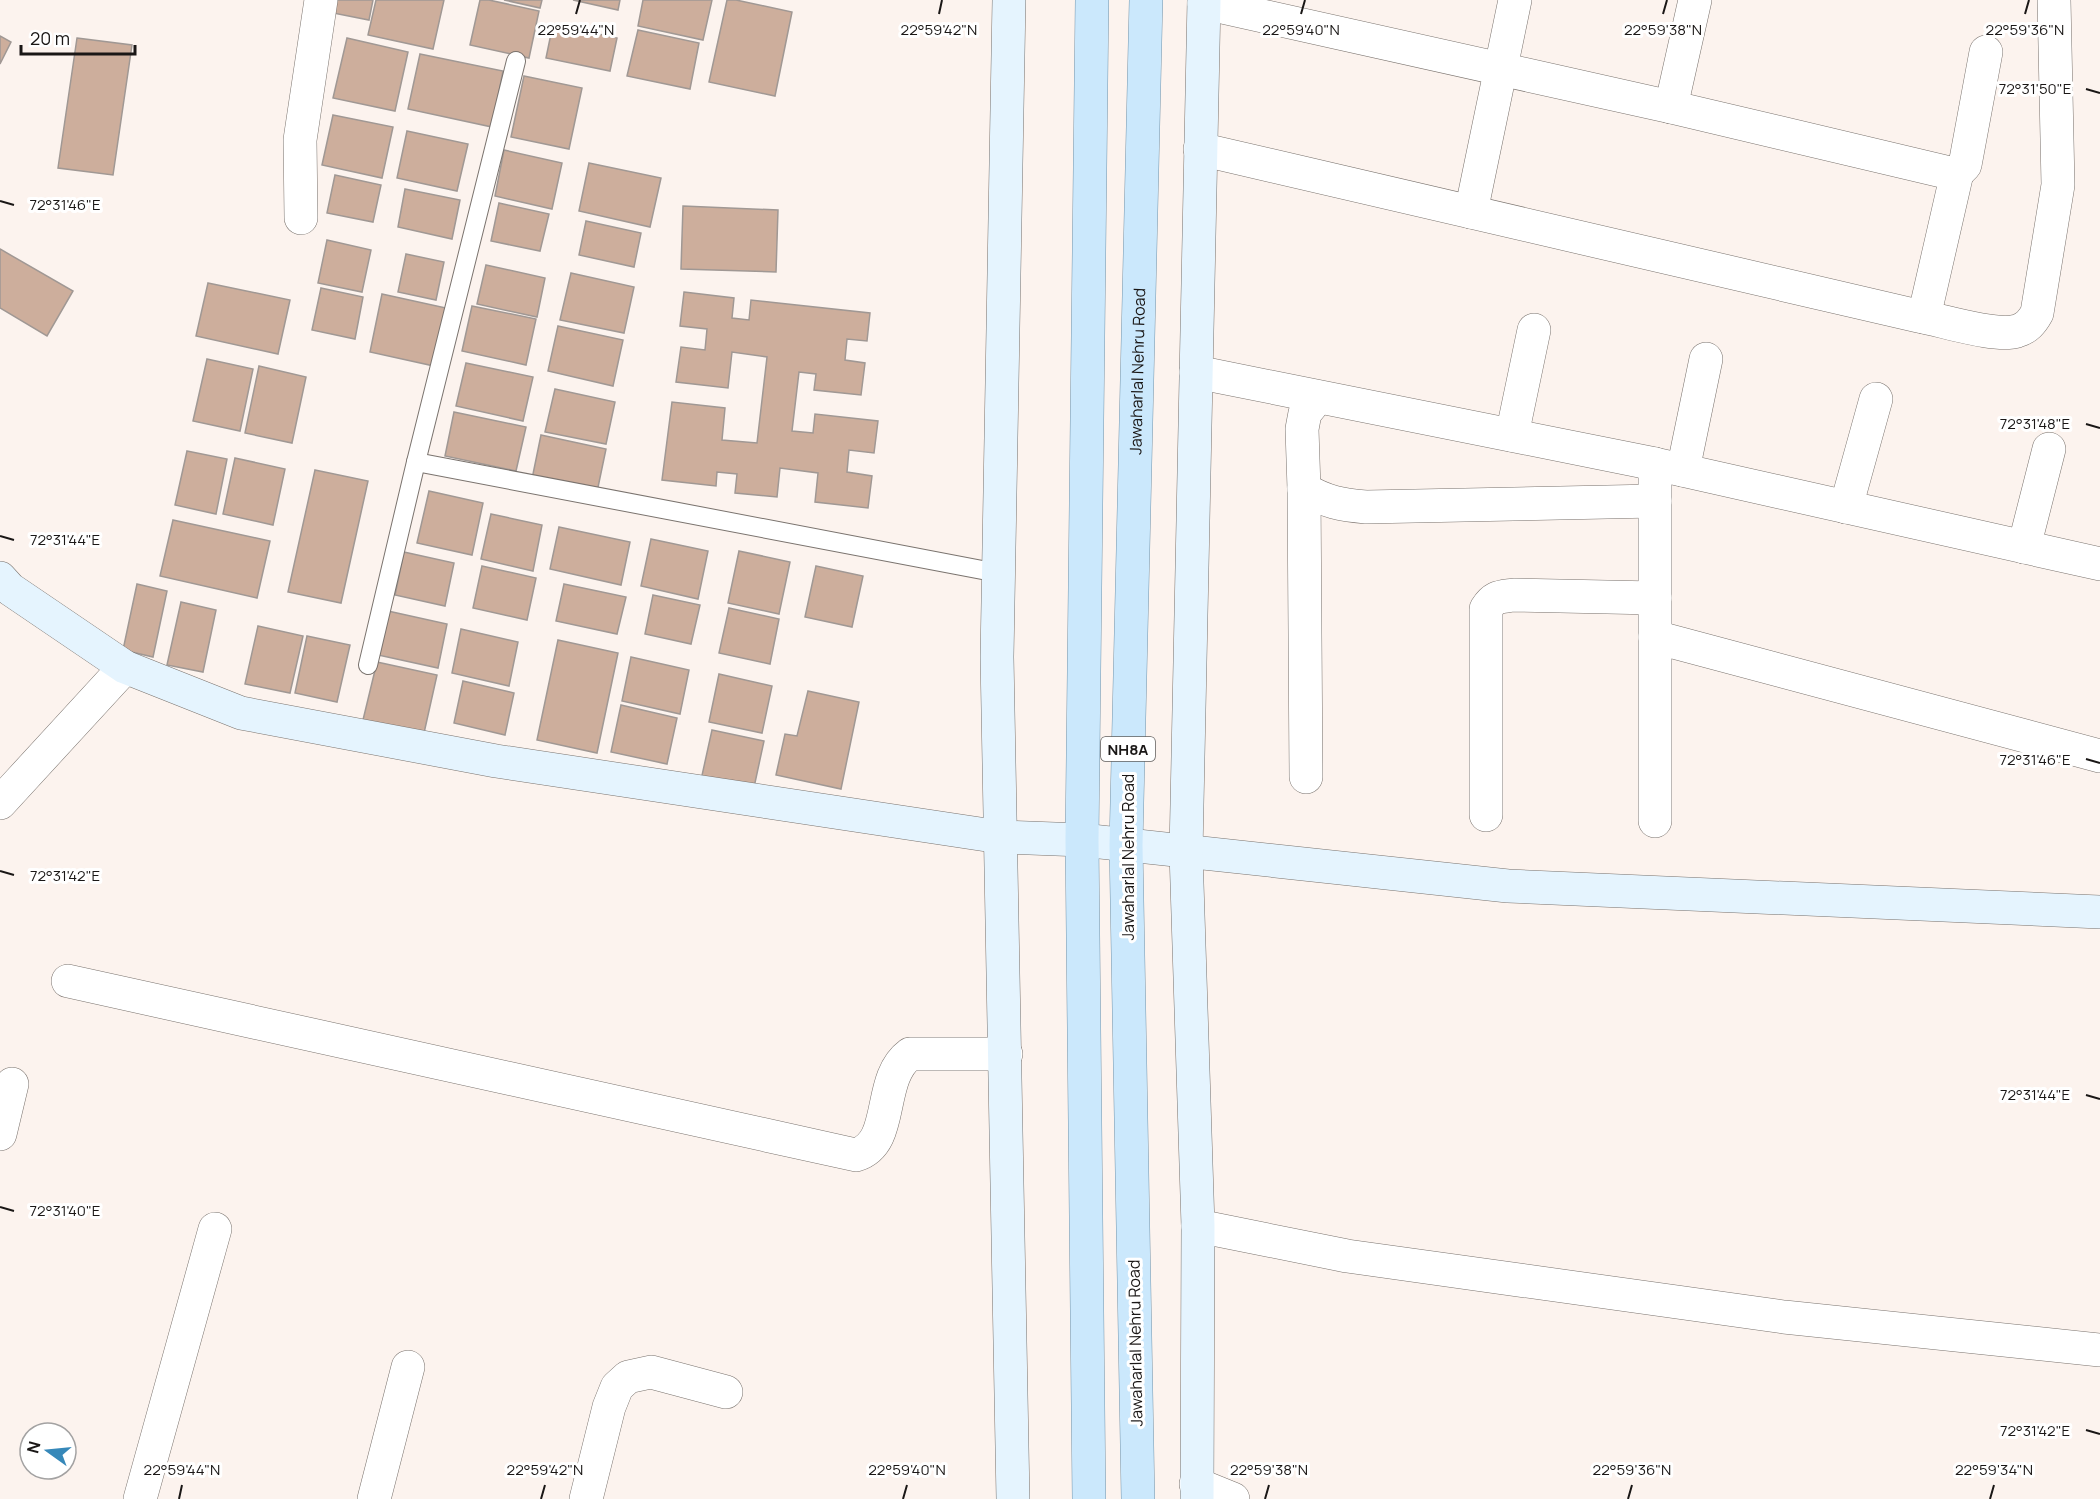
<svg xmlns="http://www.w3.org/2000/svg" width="2100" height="1499" font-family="Manrope,sans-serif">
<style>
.building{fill:#cdae9c;stroke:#a09894;stroke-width:1.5}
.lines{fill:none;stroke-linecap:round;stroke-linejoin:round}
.lane-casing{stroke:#7a736e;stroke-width:20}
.street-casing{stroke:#7a736e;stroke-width:34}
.secondary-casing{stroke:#7a736e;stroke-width:34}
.primary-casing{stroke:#7695aa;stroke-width:34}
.lane{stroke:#fff;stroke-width:18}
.street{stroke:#fff;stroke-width:33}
.secondary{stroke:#e5f4fe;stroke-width:33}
.primary{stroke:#cbe8fc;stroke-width:33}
.ticks{fill:none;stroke:#1a1716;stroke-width:2}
.labels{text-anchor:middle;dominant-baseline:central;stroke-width:6;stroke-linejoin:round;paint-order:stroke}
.shield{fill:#fff;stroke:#5f5d5c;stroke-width:1.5}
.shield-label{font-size:15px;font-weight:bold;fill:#1a1716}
.street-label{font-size:16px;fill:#1a1716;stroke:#fff}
.ticks-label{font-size:15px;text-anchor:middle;fill:#1a1716;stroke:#fff;stroke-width:6;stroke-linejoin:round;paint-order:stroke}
</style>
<rect width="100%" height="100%" fill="#fcf3ee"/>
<!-- building -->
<g class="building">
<path d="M331,0H373L369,20L328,12Z"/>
<path d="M376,0H444L433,49L368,35Z"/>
<path d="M480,0H489L539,11L529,58L470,45Z"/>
<path d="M504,0H542L540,8Z"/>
<path d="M573,0H620L618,10Z"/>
<path d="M643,0H712L703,40L638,26Z"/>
<path d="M727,0H736L792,12L775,96L709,82Z"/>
<path d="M553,24L617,38L610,71L546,58Z"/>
<path d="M638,30L699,43L690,89L627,76Z"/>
<path d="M0,36L11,42L0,64Z"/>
<path d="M77,38L132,45L113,175L58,168Z"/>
<path d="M347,38L408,52L395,111L333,98Z"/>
<path d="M420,54L503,71L492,127L408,109Z"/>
<path d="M524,76L582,88L569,149L511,137Z"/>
<path d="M333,115L393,127L382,178L322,165Z"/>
<path d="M407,131L468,144L457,191L397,178Z"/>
<path d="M504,150L562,163L552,209L495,196Z"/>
<path d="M589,163L661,178L650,227L579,211Z"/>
<path d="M335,175L381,185L373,222L327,213Z"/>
<path d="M405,189L460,200L452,239L398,227Z"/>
<path d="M499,203L549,214L540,251L491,241Z"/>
<path d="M683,206L778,210L776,272L681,269Z"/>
<path d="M586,221L641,233L634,267L579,255Z"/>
<path d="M327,240L371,250L362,292L318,283Z"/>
<path d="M0,249L73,291L47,336L0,308Z"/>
<path d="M406,254L444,262L436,300L398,292Z"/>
<path d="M486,265L545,278L537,317L477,304Z"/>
<path d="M571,273L634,287L624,333L560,320Z"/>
<path d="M208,283L290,300L278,354L196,336Z"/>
<path d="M321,288L363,297L355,339L312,330Z"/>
<path d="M684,292L734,298L732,318L749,320L751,300L870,313L867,341L847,339L845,360L865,363L861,395L814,390L816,374L799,372L792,431L813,433L815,414L878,421L874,453L849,450L847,472L872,476L868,508L815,502L818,473L780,468L777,497L735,493L737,474L717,472L716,486L662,480L672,402L725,408L722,440L757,443L767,357L732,352L728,388L676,382L681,347L705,350L707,329L680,326Z"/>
<path d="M382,294L446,308L434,366L370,352Z"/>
<path d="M472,306L536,319L526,365L462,351Z"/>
<path d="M558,326L623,340L613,386L548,371Z"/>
<path d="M207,359L253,369L240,431L193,421Z"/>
<path d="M466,363L533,377L523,421L456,406Z"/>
<path d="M259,366L306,377L292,443L245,433Z"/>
<path d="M555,389L615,402L606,444L545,432Z"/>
<path d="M454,412L526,427L516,471L445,456Z"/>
<path d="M541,435L606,449L597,492L532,479Z"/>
<path d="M187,451L227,459L216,514L175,505Z"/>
<path d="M235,458L285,469L273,525L223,514Z"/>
<path d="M315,470L368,481L341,603L288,592Z"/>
<path d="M429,491L483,503L472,555L417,543Z"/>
<path d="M491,514L542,525L533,571L481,559Z"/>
<path d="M173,520L270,541L257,598L160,576Z"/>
<path d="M559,527L630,542L621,585L550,569Z"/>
<path d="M651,539L708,551L698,599L641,586Z"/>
<path d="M739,551L790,562L779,614L728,603Z"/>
<path d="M404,552L454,563L445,606L395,595Z"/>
<path d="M482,566L536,578L527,620L473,608Z"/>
<path d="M816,566L863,576L852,627L805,617Z"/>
<path d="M137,584L167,591L153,657L123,650Z"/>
<path d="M564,584L626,597L617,634L556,621Z"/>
<path d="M653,595L700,605L691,644L645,634Z"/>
<path d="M181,602L216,610L203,672L167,665Z"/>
<path d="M729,608L779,619L770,664L719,653Z"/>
<path d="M388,611L447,624L438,668L378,655Z"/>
<path d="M258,626L303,636L290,693L245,684Z"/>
<path d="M461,629L518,642L509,686L452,673Z"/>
<path d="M307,636L350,645L337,702L295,693Z"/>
<path d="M558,640L618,653L597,753L537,740Z"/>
<path d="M631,657L689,670L680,714L622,701Z"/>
<path d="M377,662L437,675L424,733L363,720Z"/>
<path d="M719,674L772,686L762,733L709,722Z"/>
<path d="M463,681L514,693L505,735L454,723Z"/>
<path d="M808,691L859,702L841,789L776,775L785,734L797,736Z"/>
<path d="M621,705L677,718L667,764L611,752Z"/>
<path d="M712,730L764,741L753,792L701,780Z"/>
</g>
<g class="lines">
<!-- lane casing -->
<g class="lane-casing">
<g id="lane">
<path d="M416,462L998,573"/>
<path d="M368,665L416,462L516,61"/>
</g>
</g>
<!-- street casing -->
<g class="street-casing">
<g id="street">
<path d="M1204,3L1671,107L1950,173H1957L1965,165L1986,52"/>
<path d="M1671,107L1695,0"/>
<path d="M1200,149L1918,316C1942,320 1996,338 2017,331C2027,328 2032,322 2037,313L2058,185L2054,0"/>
<path d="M1471,212L1515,0"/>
<path d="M301,218L300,140L321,0"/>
<path d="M1924,317L1957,173"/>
<path d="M1196,372L1655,464L2100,564"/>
<path d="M1512,435L1534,330"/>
<path d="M1655,464V821"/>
<path d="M1683,470L1706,359"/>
<path d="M1304,489C1325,502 1342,505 1366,507L1655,501"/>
<path d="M1846,507L1876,399"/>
<path d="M2024,547L2049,449"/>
<path d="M1655,637L2100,756"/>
<path d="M1306,777L1304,489L1302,429L1305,413L1318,397"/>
<path d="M0,803L125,667"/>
<path d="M1486,815V609C1494,596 1500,597 1514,595L1655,598"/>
<path d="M68,981L856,1155C896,1143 876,1079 910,1054H1006"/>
<path d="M0,1134L12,1084"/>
<path d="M1198,1226L1347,1256L1784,1317L2100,1350"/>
<path d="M1196,1484L1233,1499"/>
<path d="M140,1499L215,1229"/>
<path d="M374,1499L408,1367"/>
<path d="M586,1499L609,1407L617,1387L628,1377L651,1372L726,1392"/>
</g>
</g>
<!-- secondary casing -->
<g class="secondary-casing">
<g id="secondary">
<path d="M1009,0L997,657L1013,1499"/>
<path d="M0,578L10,589L125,667L241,713L496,761L1000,837L1082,840L1508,886L2100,912"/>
<path d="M1197,1499L1198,1226L1186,852L1204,0"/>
</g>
</g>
<!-- primary casing -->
<g class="primary-casing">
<g id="primary">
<path d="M1089,1499L1082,840L1092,0"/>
<path id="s1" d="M1138,1499L1126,845L1146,0"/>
</g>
</g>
<!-- lane -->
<use href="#lane" class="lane"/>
<!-- street -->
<use href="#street" class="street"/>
<!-- secondary -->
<use href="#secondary" class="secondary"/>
<!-- primary -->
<use href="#primary" class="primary"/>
</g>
<!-- ticks -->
<path class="ticks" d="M576,14L580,0M939,14L942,0M1301,14L1305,0M1663,14L1667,0M2025,14L2029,0M2086,89L2100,93M0,201L14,205M2086,424L2100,428M0,536L14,540M2086,759L2100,763M0,871L14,875M2086,1095L2100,1099M0,1207L14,1211M2086,1430L2100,1434M179,1499L182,1485M541,1499L545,1485M903,1499L907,1485M1265,1499L1269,1485M1628,1499L1632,1485M1990,1499L1994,1485"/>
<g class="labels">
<!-- shield labels -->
<rect class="shield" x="1101" y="737" width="54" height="24" rx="4.5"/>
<g class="shield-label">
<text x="1128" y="749">NH8A</text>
</g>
<!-- street labels -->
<g class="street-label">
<text stroke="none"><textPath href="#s1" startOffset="1128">Jawaharlal Nehru Road</textPath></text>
<text transform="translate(1128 857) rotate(-90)">Jawaharlal Nehru Road</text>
<text transform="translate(1135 1343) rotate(-91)">Jawaharlal Nehru Road</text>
</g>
</g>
<g class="ticks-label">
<text x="576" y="35">22°59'44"N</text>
<text x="939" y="35">22°59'42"N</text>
<text x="1301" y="35">22°59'40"N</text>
<text x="1663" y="35">22°59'38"N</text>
<text x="2025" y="35">22°59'36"N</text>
<text x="2035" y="94">72°31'50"E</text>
<text x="65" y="210">72°31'46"E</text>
<text x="2035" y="429">72°31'48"E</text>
<text x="65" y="545">72°31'44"E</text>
<text x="2035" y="765">72°31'46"E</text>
<text x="65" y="881">72°31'42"E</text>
<text x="2035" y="1100">72°31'44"E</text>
<text x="65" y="1216">72°31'40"E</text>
<text x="2035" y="1436">72°31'42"E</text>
<text x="182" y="1475">22°59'44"N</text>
<text x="545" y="1475">22°59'42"N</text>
<text x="907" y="1475">22°59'40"N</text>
<text x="1269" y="1475">22°59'38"N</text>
<text x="1632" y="1475">22°59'36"N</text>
<text x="1994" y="1475">22°59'34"N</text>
</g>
<!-- north arrow -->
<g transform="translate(48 1451) rotate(285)"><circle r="28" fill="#ffffff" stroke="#a3a2a2" stroke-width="1.5"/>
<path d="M0-4.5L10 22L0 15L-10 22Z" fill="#3688b9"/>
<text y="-9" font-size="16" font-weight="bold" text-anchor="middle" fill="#1a1716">N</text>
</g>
<!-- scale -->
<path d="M21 45v9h114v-9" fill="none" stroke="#1a1716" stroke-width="3"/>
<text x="30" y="45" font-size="18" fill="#1a1716" stroke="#ffffff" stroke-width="4.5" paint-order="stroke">20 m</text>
</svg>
